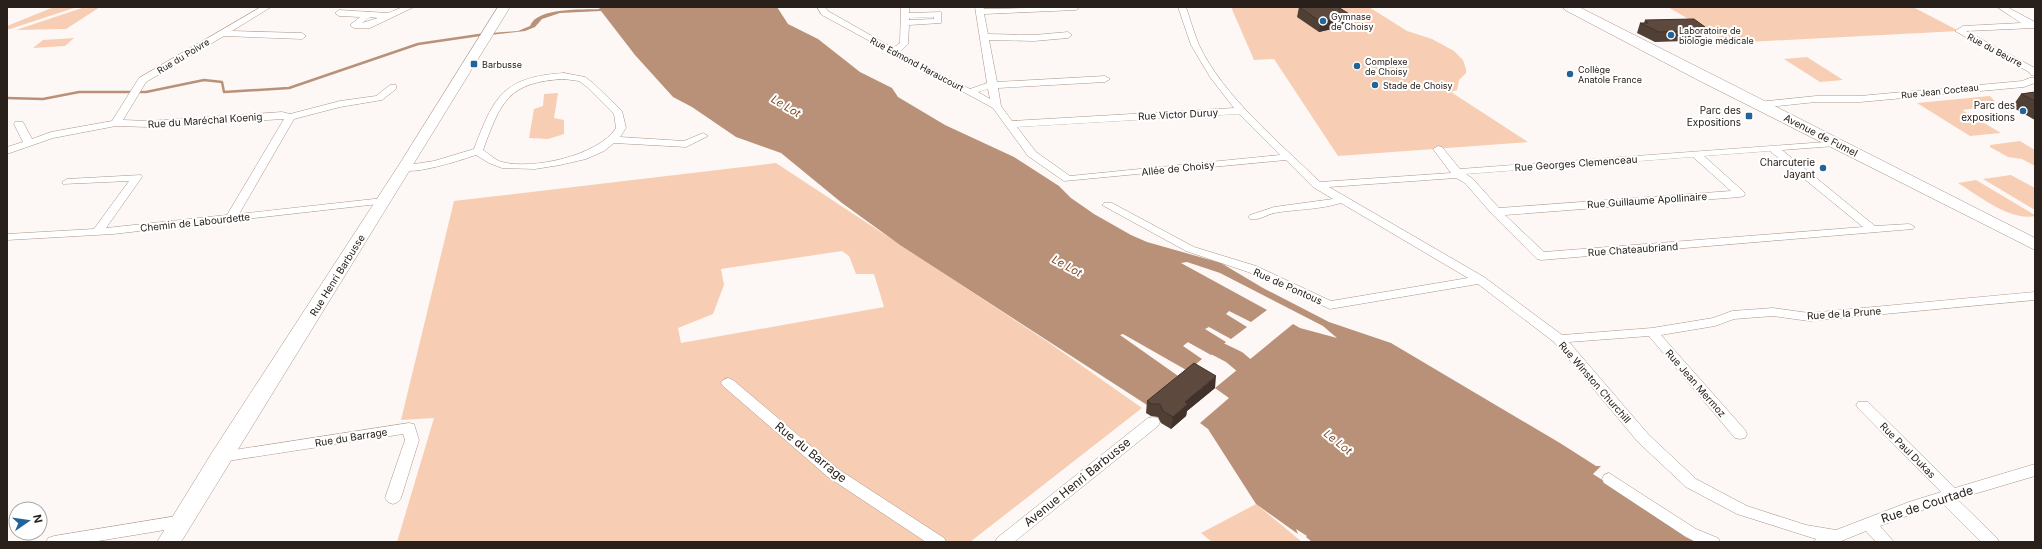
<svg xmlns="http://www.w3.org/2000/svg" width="2042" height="549" font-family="Inter,sans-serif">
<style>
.green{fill:#f7ceb4;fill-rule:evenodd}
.water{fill:#b99178}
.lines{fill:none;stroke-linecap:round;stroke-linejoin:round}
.stream{stroke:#b99178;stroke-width:2.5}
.river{fill:#b99178;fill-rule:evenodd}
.minor-casing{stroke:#ab9587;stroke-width:1}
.secondary-casing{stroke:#ab9587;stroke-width:1}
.minor{fill:#fff;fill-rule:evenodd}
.secondary{fill:#fff;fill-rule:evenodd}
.wall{fill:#503f34}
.shaded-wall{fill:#41332b}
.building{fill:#5d493d;stroke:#41332b}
.poi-dot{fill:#22649a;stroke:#fff;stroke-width:1.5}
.labels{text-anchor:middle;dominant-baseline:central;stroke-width:4;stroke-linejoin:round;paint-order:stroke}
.far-poi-label{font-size:9px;fill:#29201b;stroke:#fff;text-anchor:start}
.far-street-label{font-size:9px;fill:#29201b;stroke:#fff}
.poi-label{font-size:10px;fill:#29201b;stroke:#fff;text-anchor:end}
.street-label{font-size:10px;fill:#29201b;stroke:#fff}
.water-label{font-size:11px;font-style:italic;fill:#7e4821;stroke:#fff}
.near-street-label{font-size:12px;fill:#29201b;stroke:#fff}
</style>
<rect width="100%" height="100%" fill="#fdf8f5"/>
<!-- green -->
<g class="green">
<path d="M54,7H77L7,30V26Z"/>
<path d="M85,7H100L66,29L16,30Z"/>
<path d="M1231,7H1369L1407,31L1432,39L1454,51L1463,60L1466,69V73L1459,80L1457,90L1451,92L1528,142L1338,156L1274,59L1254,60Z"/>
<path d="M1668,7H1913L1959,31L1729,43Z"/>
<path d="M74,38L65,46L33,48L43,40Z"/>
<path d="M1807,57L1843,80L1820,82L1784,59Z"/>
<path d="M558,93L554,118L564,120V134L548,139L529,138L534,109L543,106L544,94Z"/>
<path d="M1990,96L1997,104L1994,106L1962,110L2001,133L1970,136L1917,103Z"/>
<path d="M2020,141L2035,150V166L2022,159L2008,157L1990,147V145Z"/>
<path d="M776,163L1048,342L1142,408L970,542H397L434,418L401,420L454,201ZM842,251L849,256L856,274H874L884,307L681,343L678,328L713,314L724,285L721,269Z"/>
<path d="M2011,175L2035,188V210L1983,179Z"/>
<path d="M1976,180L2035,215V216C2009,221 1979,196 1958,183Z"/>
<path d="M1256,504L1302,542H1212L1201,533Z"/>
</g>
<!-- water -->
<path class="water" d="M598,7H777L788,24L818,39L860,72L892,88L898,97L945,125L1014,157L1059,186L1071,198L1094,214L1131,235L1147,242L1221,263L1263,288L1329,322L1391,343L1560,443L1596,466H1601L1593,474L1699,542H1312L1306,537L1307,536L1296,529L1298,534L1256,504L1208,429L1200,423L1229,398L1215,388L1293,324L1300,328L1337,338L1323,326L1220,273L1187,262L1181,263L1267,310L1251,322L1229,311L1226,314L1247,327L1231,339L1209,327L1205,329L1226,342L1211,355L1188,342L1183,346L1202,359L1188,371L1123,334L1120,335L1181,378L1147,405L900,245L842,203L781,153L736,137L692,107L673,97L635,55L601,11L560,13L542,19L535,27L525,31L490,35L491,33L518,31L530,26C537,7 583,10 600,9Z"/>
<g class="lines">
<!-- stream -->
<path class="stream" d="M7,98L43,99L79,92H146L204,80L222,82L224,92L289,88L418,44L486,34"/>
<!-- river -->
<path class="river" d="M1194,329L1242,352L1272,377L1275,382L1272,387L1264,390L1256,387L1226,362L1186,341L1183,336L1186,331Z"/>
<!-- minor casing -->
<g class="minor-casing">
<g id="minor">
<path d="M261,7H271L232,31L302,33L306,36L302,39L224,36L146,82L123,120L148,121L282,112L290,114L340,101L376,96L390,85H396V89L382,100L340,107L294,119L239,214L383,198L387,199L388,201L387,203L113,234L7,240V234L94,229L129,181L63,184L62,182L67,179L141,175L142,177L106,228L227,215L284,119L148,127L116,126L53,138L7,154V147L23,142L14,124L15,122H23L32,139L51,132L112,121L139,78Z"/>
<path d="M403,7H414L370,28H354L350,25L360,17L339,16L335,13L339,10L388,13ZM370,17L378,18L362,23Z"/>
<path d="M817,7H825L828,11L893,48L900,43L901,7H909V13L941,12V23L909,25L908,44L900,52L970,89L987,83L975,7H983L984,9L1080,7L1076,10L984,14L988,34L1034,35L1068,32L1072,35L1068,38L1034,41L989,40L997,82L1105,76L1110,79L1105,82L998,88L1001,106L1012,121L1234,108L1210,77L1191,45L1178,7H1186C1190,19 1194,33 1199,45C1223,96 1280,143 1320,182L1451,173L1433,149L1438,146L1442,147L1460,169L1839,141L1840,143L1835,146L1782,150L1875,226L1909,224L1915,227L1913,229L1541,260L1537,259L1492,214L1465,183L1456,178L1329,187L1484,277L1562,335L1652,328L1713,318L1732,311L1773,308L1809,313L2035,292V300L1809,321L1773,316L1734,319L1715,326L1661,335L1745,430L1747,434L1745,438L1740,439L1735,438L1649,336L1569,342L1648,434L1696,479L1747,506L1806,525L1836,530L1909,502L1941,492L1858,408L1856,405L1858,402H1868L1955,488L2035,464V476L1957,499L1997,538L1999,542H1981L1942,503L1880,526L1894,542H1876L1866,531L1839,542H1814L1816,539L1737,514L1686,487L1638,442L1554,342L1478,284L1330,309L1248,272L1186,251L1102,205L1104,203H1112L1194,247L1256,266L1331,301L1468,278L1341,203C1319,210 1296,209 1274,213C1266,215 1258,221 1250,219L1248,217L1250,215L1274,207L1333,199L1313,187L1286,160L1064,181L1028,156L993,108L822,15ZM934,17V19L909,20V18ZM988,89L990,99L978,92ZM1239,114L1280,155L1070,176L1036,152L1017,127ZM1770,151L1863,227L1544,252L1505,215L1740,197L1744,196L1745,194L1744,192L1704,156ZM1693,157L1731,191L1499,208L1473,179L1466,174Z"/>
<path d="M1997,7H2007L2035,22V28L1966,31L2035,68V76L2031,75L2029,72L1955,31L1963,26L2021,23Z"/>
<path d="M564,73L585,77L593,83L622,111L626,128L620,137L684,141L703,133L708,136L686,147L614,143L604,151L586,159L560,165L535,169L502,168L489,163L476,155C464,159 408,178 400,168L401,166L434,161L474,149C494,96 503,77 564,73ZM564,79L579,81L587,87L614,114L616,128C598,156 532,170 502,162C495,160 489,154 483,150C501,101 508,82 564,79Z"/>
<path d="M2030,78H2035V83L2024,87L1860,102H1816L1758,108L1753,105L1758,102L1816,96H1860L2022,81Z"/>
<path d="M728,378L733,380L838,469L944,538L946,542H926L828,477L723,386L721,383L723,380Z"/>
<path d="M1153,417L1158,418L1160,422L1158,426L1014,542H995L997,538L1148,418Z"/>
<path d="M409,423L414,424L419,440L401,498L398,502L393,504L388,502L385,498L405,440L403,434L221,462L216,461L214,457L216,453L221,452Z"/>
<path d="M1609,473L1696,529L1718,538L1720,542H1696L1686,537L1604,483L1602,479L1604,475Z"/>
<path d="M183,515L188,517L191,521L188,525L183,527L92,542H46L48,538L54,536Z"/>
</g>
</g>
<!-- secondary casing -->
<g class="secondary-casing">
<g id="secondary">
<path d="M498,7H510L181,542H157L213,451L397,168Z"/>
<path d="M1563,7H1579L2035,238V250L1698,80L1565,10Z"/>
</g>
</g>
<!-- minor -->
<use href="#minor" class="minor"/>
<!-- secondary -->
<use href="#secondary" class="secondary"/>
</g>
<!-- wall -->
<g class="wall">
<path d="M1299,7L1349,25L1319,32L1297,17Z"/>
<path d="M1645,20L1705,27L1701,37L1687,38L1685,41L1655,42L1637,33L1640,23H1644Z"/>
<path d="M2035,91V120L2012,107L2021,94L2034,92Z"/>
<path d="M1215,388L1187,411L1186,416L1171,429L1161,423L1158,417L1151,416L1146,413L1147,401Z"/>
</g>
<!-- shaded-wall -->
<g class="shaded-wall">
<path d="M1351,15L1349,25L1319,32L1321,22Z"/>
<path d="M1216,376L1215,388L1187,411L1186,416L1171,429L1173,417L1185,402Z"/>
</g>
<!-- building -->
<g class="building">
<path d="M1299,7H1338L1351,15L1321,22Z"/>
<path d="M1694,19L1705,27L1685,28L1689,31L1659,32L1640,23H1648L1645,20Z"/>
<path d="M2035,92V101L2021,94Z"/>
<path d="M1194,363L1216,376L1185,402L1188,404L1173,417L1163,411L1160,404H1152L1147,401Z"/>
</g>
<!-- markers -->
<g class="poi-dot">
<circle cx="1323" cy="21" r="4"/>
<circle cx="1671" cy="35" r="4"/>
<rect x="470" y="60" width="8" height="8" rx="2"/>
<circle cx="1357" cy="66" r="4"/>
<circle cx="1570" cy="74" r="4"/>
<circle cx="1375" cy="85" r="4"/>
<circle cx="2023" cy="111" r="4"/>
<rect x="1745" y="112" width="8" height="8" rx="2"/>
<circle cx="1823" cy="168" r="4"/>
</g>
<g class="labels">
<!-- far-poi labels -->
<g class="far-poi-label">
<text x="1331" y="16">Gymnase<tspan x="1331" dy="10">de Choisy</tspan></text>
<text x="1679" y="30">Laboratoire de<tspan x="1679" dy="10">biologie médicale</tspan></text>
<text x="1365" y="61">Complexe<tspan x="1365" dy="10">de Choisy</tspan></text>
<text x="482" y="64">Barbusse</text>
<text x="1578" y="69">Collège<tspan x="1578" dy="10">Anatole France</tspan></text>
<text x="1383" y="85">Stade de Choisy</text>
</g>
<!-- far-street labels -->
<g class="far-street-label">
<text transform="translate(1995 50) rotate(28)">Rue du Beurre</text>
<text transform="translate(183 56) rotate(-31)">Rue du Poivre</text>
<text transform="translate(917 64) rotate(28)">Rue Edmond Haraucourt</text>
<text transform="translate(1940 91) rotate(-6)">Rue Jean Cocteau</text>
</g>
<!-- poi labels -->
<g class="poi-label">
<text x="2015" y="105">Parc des<tspan x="2015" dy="12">expositions</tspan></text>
<text x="1741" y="110">Parc des<tspan x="1741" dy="12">Expositions</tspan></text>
<text x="1815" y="162">Charcuterie<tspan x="1815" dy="12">Jayant</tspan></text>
</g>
<!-- street labels -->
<g class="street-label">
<text transform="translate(1178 114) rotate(-3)">Rue Victor Duruy</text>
<text transform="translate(205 120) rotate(-4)">Rue du Maréchal Koenig</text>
<text transform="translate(1821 135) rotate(27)">Avenue de Fumel</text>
<text transform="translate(1576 163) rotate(-4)">Rue Georges Clemenceau</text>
<text transform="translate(1178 168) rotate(-6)">Allée de Choisy</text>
<text transform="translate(1647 200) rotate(-4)">Rue Guillaume Apollinaire</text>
<text transform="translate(195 222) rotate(-6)">Chemin de Labourdette</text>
<text transform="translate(1633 249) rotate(-4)">Rue Chateaubriand</text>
<text transform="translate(337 275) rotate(-58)">Rue Henri Barbusse</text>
<text transform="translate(1288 286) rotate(24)">Rue de Pontous</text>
<text transform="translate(1844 313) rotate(-4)">Rue de la Prune</text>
<text transform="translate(1595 382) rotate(49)">Rue Winston Churchill</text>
<text transform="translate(1696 383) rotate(49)">Rue Jean Mermoz</text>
<text transform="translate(351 437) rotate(-9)">Rue du Barrage</text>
<text transform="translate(1908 450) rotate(45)">Rue Paul Dukas</text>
</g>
<!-- water labels -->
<g class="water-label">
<text transform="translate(786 106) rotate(31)">Le Lot</text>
<text transform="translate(1067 266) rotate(29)">Le Lot</text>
<text transform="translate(1338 442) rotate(39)">Le Lot</text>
</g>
<!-- near-street labels -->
<g class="near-street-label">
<text transform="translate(811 452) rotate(39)">Rue du Barrage</text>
<text transform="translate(1077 482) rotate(-39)">Avenue Henri Barbusse</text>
<text transform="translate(1927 504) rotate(-18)">Rue de Courtade</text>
</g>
</g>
<!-- border -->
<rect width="2042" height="549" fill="none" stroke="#29201b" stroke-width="16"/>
<!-- north arrow -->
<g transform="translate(28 521) rotate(77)"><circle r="19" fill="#ffffff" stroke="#a9a6a4"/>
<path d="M0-3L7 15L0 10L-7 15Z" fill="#22649a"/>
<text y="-6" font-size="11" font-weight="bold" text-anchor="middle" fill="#29201b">N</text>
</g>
</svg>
